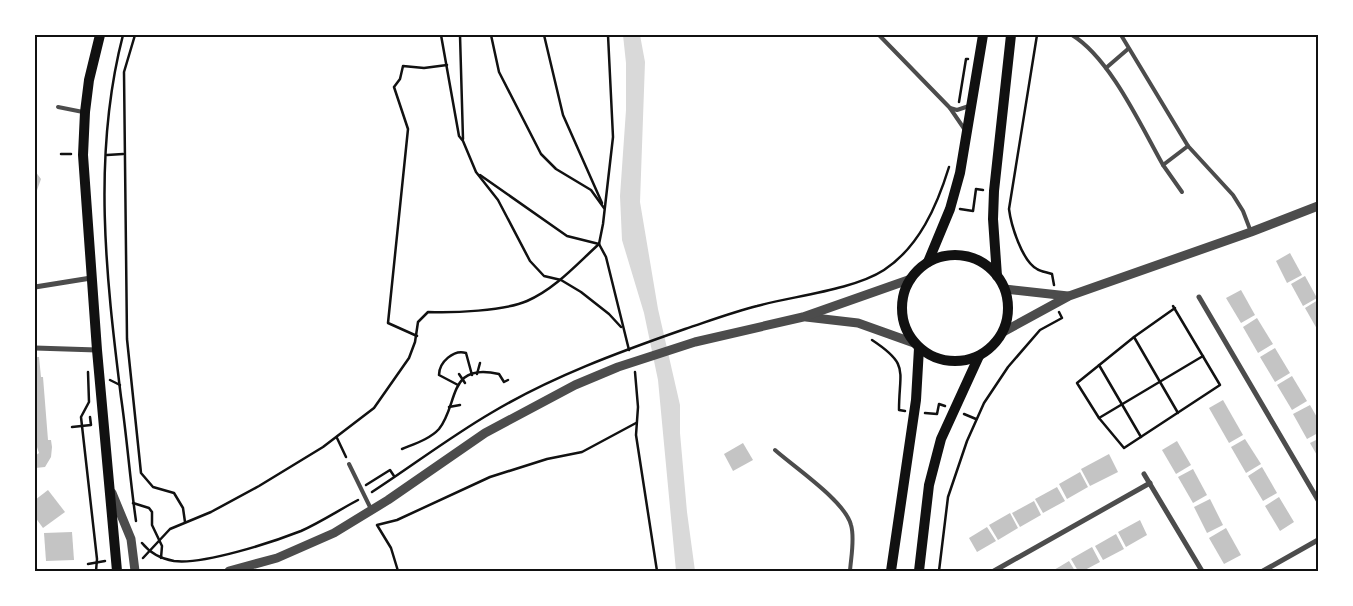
<svg xmlns="http://www.w3.org/2000/svg" width="1353" height="606" font-family="Poppins,sans-serif">
<style>
.water{fill:#d9d9d9}
.building{fill:#c4c4c4}
.lines{fill:none;stroke-linecap:round;stroke-linejoin:round}
.path{stroke:#111;stroke-width:2.5}
.service{stroke:#4c4c4c;stroke-width:4}
.minor{stroke:#4c4c4c;stroke-width:5}
.tertiary{stroke:#4c4c4c;stroke-width:9}
.secondary{stroke:#111;stroke-width:10}
.neatline{fill:none;stroke:#111;stroke-width:2}
</style>
<rect width="100%" height="100%" fill="#fff"/>
<!-- water -->
<path class="water" d="M623,35H640L645,62L640,202L658,309L680,405V433L687,512L695,571H676L658,380L644,313L622,240L620,196L626,110V63Z"/>
<!-- building -->
<g class="building">
<path d="M35,171L41,179L35,196Z"/>
<path d="M1290,253L1302,275L1287,283L1276,261Z"/>
<path d="M1305,276L1317,298L1303,306L1291,284Z"/>
<path d="M1241,290L1255,315L1241,323L1226,298Z"/>
<path d="M1318,300V328L1317,329L1305,308Z"/>
<path d="M1257,318L1273,344L1258,353L1243,327Z"/>
<path d="M1275,348L1290,373L1275,382L1260,357Z"/>
<path d="M35,357H39L41,377H43L48,440H51L52,447L51,457L45,467L35,468V456L39,453L35,441Z"/>
<path d="M1292,376L1307,401L1292,410L1277,385Z"/>
<path d="M1223,400L1243,435L1229,443L1209,408Z"/>
<path d="M1310,405L1318,419V433L1307,439L1293,414Z"/>
<path d="M1245,439L1261,464L1246,473L1231,447Z"/>
<path d="M1318,439V457L1310,443Z"/>
<path d="M1177,441L1191,465L1176,474L1162,450Z"/>
<path d="M743,443L753,460L733,471L724,454Z"/>
<path d="M1109,454L1118,472L1090,486L1081,469Z"/>
<path d="M1262,467L1277,493L1263,501L1248,476Z"/>
<path d="M1193,469L1207,495L1193,503L1178,477Z"/>
<path d="M1080,472L1088,487L1067,499L1059,484Z"/>
<path d="M1057,487L1065,501L1043,513L1035,499Z"/>
<path d="M48,490L65,512L43,528L35,517V500Z"/>
<path d="M1279,497L1294,522L1280,531L1265,506Z"/>
<path d="M1210,499L1223,525L1207,533L1194,507Z"/>
<path d="M1034,501L1041,515L1020,527L1012,513Z"/>
<path d="M1010,513L1018,528L998,540L989,525Z"/>
<path d="M1140,520L1147,535L1126,547L1118,532Z"/>
<path d="M987,527L996,541L977,552L969,538Z"/>
<path d="M1226,528L1241,555L1224,564L1209,538Z"/>
<path d="M72,532L74,560L46,561L44,533Z"/>
<path d="M1116,534L1124,549L1103,560L1095,546Z"/>
<path d="M1092,547L1100,562L1083,571H1078L1071,559Z"/>
<path d="M1069,561L1075,571H1052L1059,567Z"/>
</g>
<g class="lines">
<!-- path -->
<g class="path">
<path d="M123,35C92,155 106,276 121,397C127,438 130,480 136,521"/>
<path d="M135,35L124,72L127,339L141,473L153,487L174,493L183,508L185,522"/>
<path d="M441,35L459,136L463,141L476,172L498,200L530,261L544,276L561,280L581,292L609,314L621,327"/>
<path d="M460,35L463,139"/>
<path d="M491,35L499,72L541,154L556,169L591,190L604,208"/>
<path d="M544,35L563,115L602,203"/>
<path d="M608,35L613,137L603,224L599,244L606,257L629,350"/>
<path d="M1037,35L1009,209C1011,225 1022,261 1037,269C1041,272 1047,272 1052,274L1054,285"/>
<path d="M959,102L966,59H968"/>
<path d="M61,154H71"/>
<path d="M107,155L123,154"/>
<path d="M480,175L567,236L599,244"/>
<path d="M960,209L973,211L976,189L983,190"/>
<path d="M1173,306L1220,385C1188,406 1156,427 1124,448L1099,418L1077,383L1134,337L1178,413"/>
<path d="M417,336L388,323L408,129L394,87L400,79L403,66L424,68L447,65"/>
<path d="M1134,337L1175,308"/>
<path d="M872,340C910,365 899,370 899,410L905,411"/>
<path d="M1099,365L1141,437"/>
<path d="M88,372L89,402L81,417L97,559L96,571"/>
<path d="M635,372L638,407L636,435L657,571"/>
<path d="M459,374L465,383"/>
<path d="M477,374L480,363"/>
<path d="M110,380L120,385"/>
<path d="M458,385L439,375C439,362 454,349 466,353L472,375"/>
<path d="M449,407L460,405"/>
<path d="M925,413L937,414L939,404L945,406"/>
<path d="M964,414L976,419"/>
<path d="M1099,418L1203,356"/>
<path d="M72,427L91,425L90,417"/>
<path d="M337,438L346,457"/>
<path d="M402,449C414,444 430,439 439,429C459,404 447,362 499,374L504,382L508,380"/>
<path d="M366,485L390,470L394,476"/>
<path d="M372,492C412,466 450,437 491,413C551,377 619,352 685,329C709,321 733,312 757,306C793,296 853,290 884,270C919,247 937,206 949,167"/>
<path d="M133,503L149,508L152,512V525L162,546L161,558"/>
<path d="M142,543C150,553 162,559 174,561C203,565 273,542 301,531C321,522 339,510 358,500"/>
<path d="M143,558L170,529L211,512L259,486L323,447L374,408L409,358L415,342L418,322L428,312C453,313 504,311 527,301C555,289 577,264 599,244"/>
<path d="M88,564L105,561"/>
<path d="M398,571L391,548L377,525L397,520L490,477L547,459L582,452L636,423"/>
<path d="M939,571L948,497L967,441L984,403L1008,367L1040,330L1062,318L1059,312"/>
</g>
<!-- service -->
<g class="service">
<path d="M879,35L950,108L965,130"/>
<path d="M1072,35C1110,58 1141,126 1163,165"/>
<path d="M1121,35L1188,146L1233,195L1243,211L1251,232"/>
<path d="M1106,68L1128,49"/>
<path d="M58,107L83,112"/>
<path d="M950,108L957,110L969,106"/>
<path d="M1182,192L1163,165L1188,146"/>
<path d="M775,450C794,467 845,501 851,525C855,538 851,557 850,571"/>
<path d="M349,464L371,509"/>
</g>
<!-- minor -->
<g class="minor">
<path d="M35,287L91,278"/>
<path d="M1199,297L1318,500"/>
<path d="M35,348L97,350"/>
<path d="M1144,474L1202,571"/>
<path d="M35,570L36,571"/>
<path d="M994,571L1150,483"/>
<path d="M1263,571L1318,540"/>
</g>
<!-- tertiary -->
<g class="tertiary">
<path d="M1005,289L1068,296"/>
<path d="M806,317L858,323L914,343"/>
<path d="M1003,332L1069,296L1251,232L1318,206"/>
<path d="M112,493L131,539L135,571"/>
<path d="M229,571L277,558L334,533L388,500L485,433L575,385L618,367L695,342L803,317L911,279"/>
</g>
<!-- secondary -->
<g class="secondary">
<path d="M100,35L89,80L85,112L83,155L97,350L117,571"/>
<circle cx="955" cy="308" r="53"/>
<path d="M928,262L950,209L960,173L983,35"/>
<path d="M997,276L993,219L994,191L1011,35"/>
<path d="M891,571L916,400L919,348"/>
<path d="M919,571L929,485L941,439L979,356"/>
</g>
</g>
<!-- border -->
<rect width="1353" height="606" fill="none" stroke="#ffffff" stroke-width="72"/>
<rect x="36" y="36" width="1281" height="534" class="neatline"/>
</svg>
